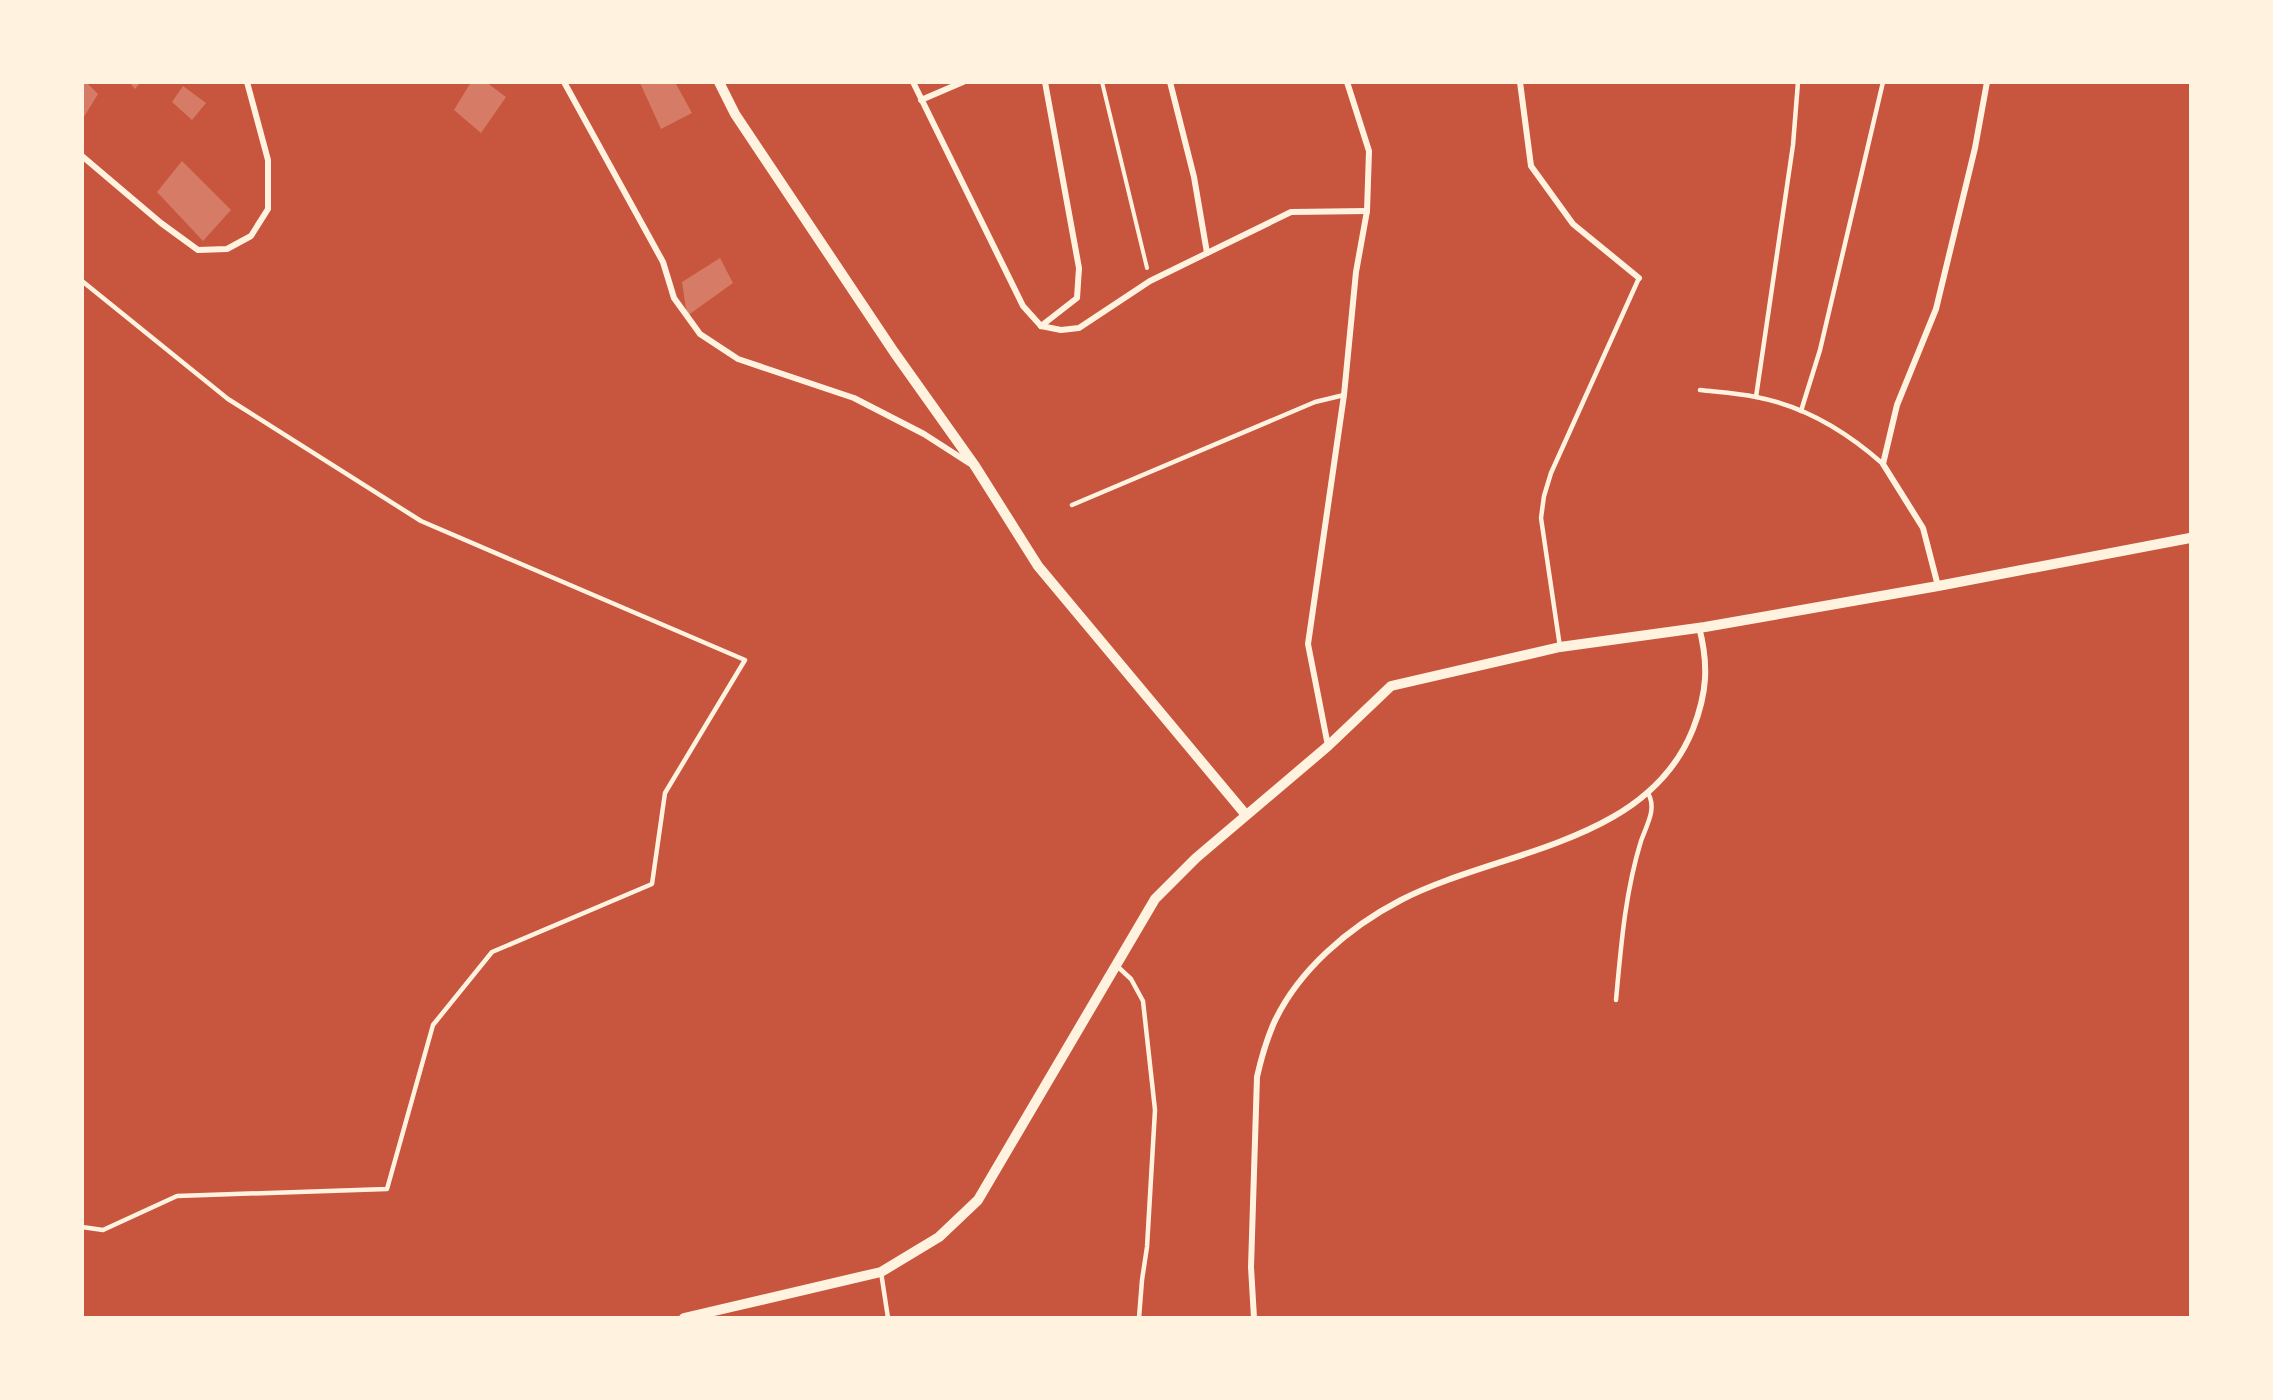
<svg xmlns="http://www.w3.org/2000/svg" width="2273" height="1400" font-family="'Roboto Condensed',sans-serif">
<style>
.building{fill:#d67c66}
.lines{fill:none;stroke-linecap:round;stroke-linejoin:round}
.path{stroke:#fff3e0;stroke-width:4}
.service{stroke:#fff3e0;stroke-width:4.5}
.minor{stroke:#fff3e0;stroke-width:6}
.tertiary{stroke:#fff3e0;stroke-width:10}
</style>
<rect width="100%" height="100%" fill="#c8553d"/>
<!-- building -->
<g class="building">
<path d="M82,82H86L98,94L82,120Z"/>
<path d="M129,82H141L135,89Z"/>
<path d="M471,82H486L506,97L481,133L454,110Z"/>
<path d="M675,82L692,113L661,129L640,83Z"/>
<path d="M183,86L206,103L192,120L172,102Z"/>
<path d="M182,161L231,210L203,241L157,192Z"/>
<path d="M720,258L733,283L687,316L682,282Z"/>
</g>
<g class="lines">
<!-- path -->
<path class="path" d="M1102,82L1147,268"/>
<!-- service -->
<g class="service">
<path d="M82,281L228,399L421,521L745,660L665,793L652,884L492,952L433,1025L387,1189L177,1196L103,1230L82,1227"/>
<path d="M1700,390C1718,392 1737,393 1756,397C1804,406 1847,432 1883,464"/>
<path d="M1756,397L1793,145L1798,82"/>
<path d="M1801,411L1820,350L1883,82"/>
<path d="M1072,505L1315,402L1344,395"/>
<path d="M1560,647L1541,518L1544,496L1551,473L1639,278"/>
<path d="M1117,966L1131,979L1143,1001L1155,1110L1147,1247L1142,1280L1139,1318"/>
<path d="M1616,1000C1621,946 1625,893 1641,841C1647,824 1657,809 1648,793"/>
<path d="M881,1272L888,1318"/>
</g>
<!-- minor -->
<g class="minor">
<path d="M564,82L663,262L674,298L700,334L738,359L854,398L924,434L969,463"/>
<path d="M913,82L1023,306L1041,326"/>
<path d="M1170,82L1194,177L1207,253"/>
<path d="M1520,82L1531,166L1573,224L1639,278"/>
<path d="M921,100L963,82"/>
<path d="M82,156L161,223L198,250L227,249L251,236L268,209V160L247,82"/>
<path d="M1041,326L1061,330L1079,328L1150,281L1291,212L1367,211"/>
<path d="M1041,326L1077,298L1079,268L1045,82"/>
<path d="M1938,586L1923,528L1883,464L1897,405L1936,309L1975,148L1987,82"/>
<path d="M1328,746L1308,644L1344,395L1356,272L1367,211L1369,151L1347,82"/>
<path d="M1254,1318L1251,1267L1257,1077C1261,1059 1266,1042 1273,1025C1297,971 1349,927 1401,900C1498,850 1647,845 1693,729C1707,693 1709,665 1699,627"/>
</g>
<!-- tertiary -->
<g class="tertiary">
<path d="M719,82L735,114L894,352L975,466L1038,566L1246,815"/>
<path d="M684,1318L881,1272L939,1237L978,1200L1155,899L1196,858L1328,746L1391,686L1560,647L1705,627L1938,586L2190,538"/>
</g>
</g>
<!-- border -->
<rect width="2273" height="1400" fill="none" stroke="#fff3e0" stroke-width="168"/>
</svg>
